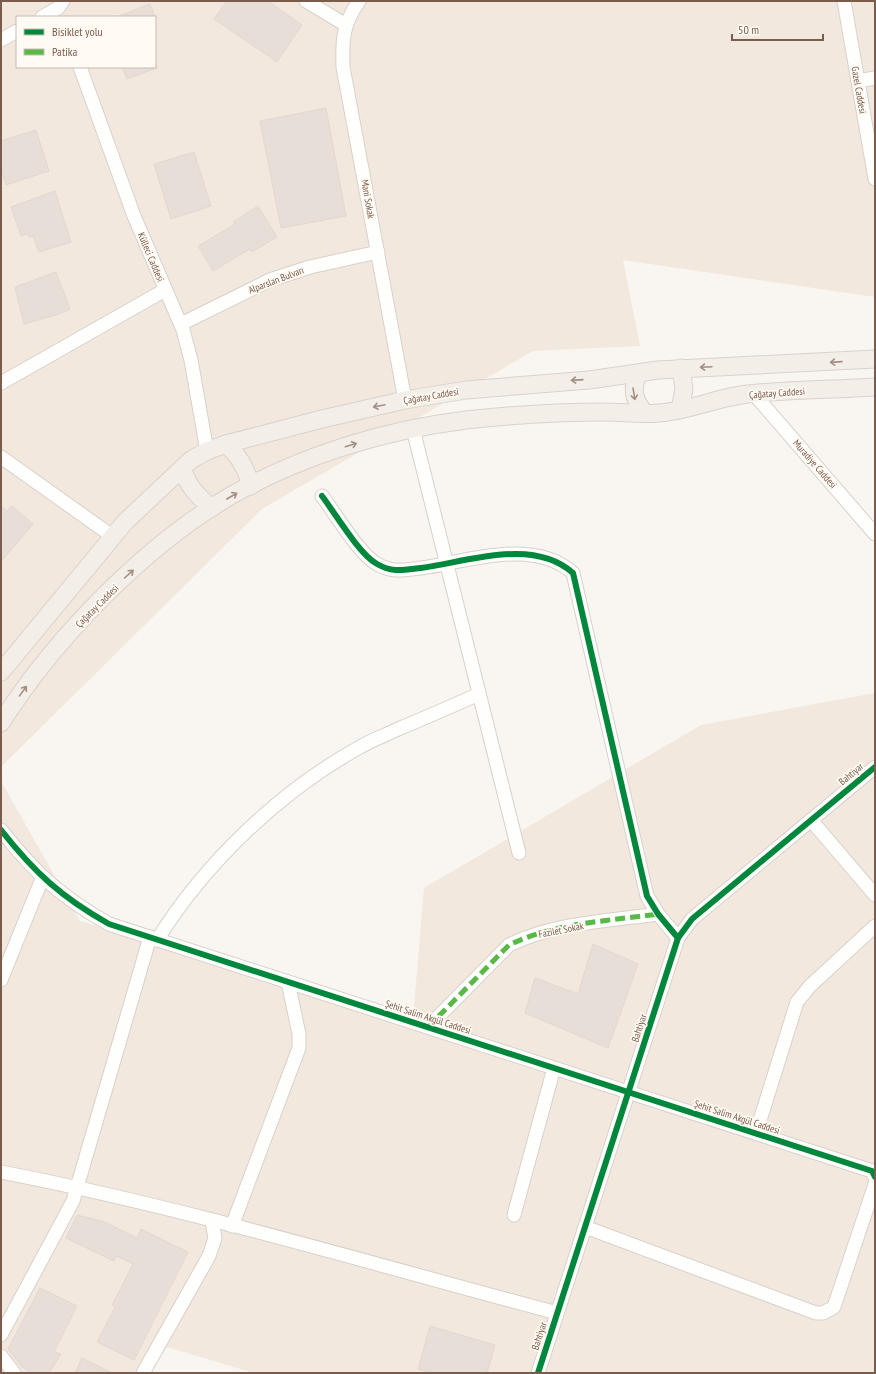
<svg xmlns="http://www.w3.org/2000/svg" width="876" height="1374" font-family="'PT Sans Narrow',sans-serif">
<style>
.residential{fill:#f2e8de;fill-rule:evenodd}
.building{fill:#e6ded7;stroke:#e2d8d2}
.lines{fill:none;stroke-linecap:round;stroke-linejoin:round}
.minor-casing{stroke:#d7d1cb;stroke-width:15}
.major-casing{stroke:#dad1cc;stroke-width:19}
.minor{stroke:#fefefd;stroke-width:13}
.major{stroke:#f3eee8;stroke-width:17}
.quiet{stroke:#58b947;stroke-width:5;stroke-dasharray:10 5;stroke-linecap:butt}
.cycleway-casing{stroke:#fffaf3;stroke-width:8}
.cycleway{stroke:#00873e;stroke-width:6}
.oneway{stroke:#a48f83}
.labels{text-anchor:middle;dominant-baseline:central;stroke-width:3.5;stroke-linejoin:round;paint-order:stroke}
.street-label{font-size:10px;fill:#7a5c4d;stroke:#fffaf3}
</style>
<rect width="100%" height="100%" fill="#f9f5f0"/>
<!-- residential -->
<g class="residential">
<path d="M1,1H875V297L623,260L640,346L533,351L262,509L1,767ZM17,17H155V67H17Z"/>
<path d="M875,693V1373H254L167,1347L148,1373H1V781L80,921L413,1019L424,888L701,725Z"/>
</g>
<!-- building -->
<g class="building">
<path d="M227,1H268L302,25L277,62L214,19Z"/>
<path d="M150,4L155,17H118V16Z"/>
<path d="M122,67H157V68L127,79Z"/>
<path d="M326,108L346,216L281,228L260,121Z"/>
<path d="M36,130L49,171L6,185L1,169V141Z"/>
<path d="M194,152L211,206L171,219L154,164Z"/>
<path d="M55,191L71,242L39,252L33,236L29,237L27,234L21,236L11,207Z"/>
<path d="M258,206L277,237L252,252L250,249L213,271L198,246L235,224L233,222Z"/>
<path d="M56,272L70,309L59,314L24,324L15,287Z"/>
<path d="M1,506L7,511L12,506L33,524L1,562Z"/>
<path d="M593,944L638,964L608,1048L525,1013L535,978L578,994Z"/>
<path d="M77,1215L102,1221L137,1238L141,1229L188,1252L134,1360L97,1342L115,1307L112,1305L133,1264L116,1256L114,1261L66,1238Z"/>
<path d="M40,1288L77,1306L54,1352L61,1354L49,1373H32L22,1367L8,1349Z"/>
<path d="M430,1326L495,1345L487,1373H432L418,1369Z"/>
<path d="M82,1358L112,1373H75Z"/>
</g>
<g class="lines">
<!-- minor casing -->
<g class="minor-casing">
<g id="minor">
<path d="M306,1L346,25"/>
<path d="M359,1C343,24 342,39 343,67L405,400"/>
<path d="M844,1L875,179"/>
<path d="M42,17L58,8L63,1"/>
<path d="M1,40L17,31"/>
<path d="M80,67L134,216L183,330L191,360L207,451"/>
<path d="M858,81L875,78"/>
<path d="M181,324L270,280L310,267L378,252"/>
<path d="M1,383L165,290"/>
<path d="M754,394L875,534"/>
<path d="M413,429L519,853"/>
<path d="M1,457L112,536"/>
<path d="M322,496C335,513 359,554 377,564C393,573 403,570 421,568C467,562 533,537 573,573L647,896L658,914L678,938"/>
<path d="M811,820L875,895"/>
<path d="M1,830C35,873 61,897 109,924L872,1171L875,1177"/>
<path d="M157,940C205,863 280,791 360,747C372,740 386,735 398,729C425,718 452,706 479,694"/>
<path d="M1,980L42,879"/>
<path d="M428,1027L509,945C554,923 608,921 658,914"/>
<path d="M756,1133L797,1002L810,986L875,926"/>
<path d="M1,1172C188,1208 372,1264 557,1313"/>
<path d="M514,1215L554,1068"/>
<path d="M232,1226L299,1048V1034L288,982"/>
<path d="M585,1227L816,1313H823L834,1307L875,1184"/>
<path d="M1,1335L73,1201L150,937"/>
<path d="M1,1356L14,1373"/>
<path d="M143,1373L209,1256L215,1238L212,1221"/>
<path d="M538,1373L678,938L692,919L875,767"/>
</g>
</g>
<!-- major casing -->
<g class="major-casing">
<g id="major">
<path d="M639,373C631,389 633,399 645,413"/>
<path d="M680,410L684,389L681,368"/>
<path d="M226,444C239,456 246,468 251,486"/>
<path d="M182,468C188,486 197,496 212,508"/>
<path d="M1,672L125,522L191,460L207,451L226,444L322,419L405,400L466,390L589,380L658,370L875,359"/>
<path d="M1,723C54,639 145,545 232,495C303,455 385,430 466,420C512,415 559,412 605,412C623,412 641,415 659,413C687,411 714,399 741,395C785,389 831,390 875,387"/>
</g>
</g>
<!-- minor -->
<use href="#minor" class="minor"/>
<!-- major -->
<use href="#major" class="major"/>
<!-- quiet -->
<path class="quiet" d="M428,1027L509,945C554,923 608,921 658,914"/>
<!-- cycleway casing -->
<g class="cycleway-casing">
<g id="cycleway">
<path d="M322,496C335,513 359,554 377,564C393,573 403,570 421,568C467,562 533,537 573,573L647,896L658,914L678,938"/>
<path d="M1,830C35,873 61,897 109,924L872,1171L875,1177"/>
<path d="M538,1373L678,938L692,919L875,767"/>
</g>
</g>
<!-- cycleway -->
<use href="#cycleway" class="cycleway"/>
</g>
<!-- one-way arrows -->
<defs><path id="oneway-shaft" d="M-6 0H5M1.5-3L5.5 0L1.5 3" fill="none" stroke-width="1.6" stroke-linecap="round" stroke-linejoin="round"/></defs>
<g class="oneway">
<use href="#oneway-shaft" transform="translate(836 362) rotate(176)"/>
<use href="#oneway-shaft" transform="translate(706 367) rotate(177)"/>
<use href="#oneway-shaft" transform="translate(577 380) rotate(176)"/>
<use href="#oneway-shaft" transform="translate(634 394) rotate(81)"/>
<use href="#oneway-shaft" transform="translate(379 406) rotate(168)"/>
<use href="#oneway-shaft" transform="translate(351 445) rotate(-17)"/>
<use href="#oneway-shaft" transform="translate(232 496) rotate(-30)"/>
<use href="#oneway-shaft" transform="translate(129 574) rotate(-42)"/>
<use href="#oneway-shaft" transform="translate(23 691) rotate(-54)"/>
</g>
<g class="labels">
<!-- street labels -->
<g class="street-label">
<text transform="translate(859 90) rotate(80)">Gazel Caddesi</text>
<text transform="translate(368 199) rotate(80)">Mani Sokak</text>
<text transform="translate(151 257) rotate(67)">Külleci Caddesi</text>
<text transform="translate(276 280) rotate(-21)">Alparslan Bulvarı</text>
<text transform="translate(777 393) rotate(-4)">Çağatay Caddesi</text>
<text transform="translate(431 396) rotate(-10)">Çağatay Caddesi</text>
<text transform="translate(815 464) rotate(49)">Muradiye Caddesi</text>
<text transform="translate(97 606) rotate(-45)">Çağatay Caddesi</text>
<text transform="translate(851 774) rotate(-40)">Bahtiyar</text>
<text transform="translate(561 930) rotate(-11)">Fazilet Sokak</text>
<text transform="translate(428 1017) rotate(18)">Şehit Salim Akgül Caddesi</text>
<text transform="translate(639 1028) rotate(-72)">Bahtiyar</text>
<text transform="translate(737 1117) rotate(18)">Şehit Salim Akgül Caddesi</text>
<text transform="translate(539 1336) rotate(-72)">Bahtiyar</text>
</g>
</g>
<!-- border -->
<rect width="876" height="1374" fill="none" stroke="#7a5c4d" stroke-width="4"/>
<!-- legend -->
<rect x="16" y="16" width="140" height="52" fill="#fffaf3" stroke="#cabbb1"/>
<rect x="24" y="29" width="20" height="6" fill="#00873e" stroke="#cabbb1"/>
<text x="52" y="36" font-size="12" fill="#7a5c4d">Bisiklet yolu</text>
<rect x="24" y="49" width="20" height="6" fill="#58b947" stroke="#cabbb1"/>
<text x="52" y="56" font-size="12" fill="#7a5c4d">Patika</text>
<!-- scale -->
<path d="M732 34v6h91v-6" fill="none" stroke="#7a5c4d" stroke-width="2"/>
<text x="738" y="34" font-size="12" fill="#7a5c4d" stroke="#fffaf3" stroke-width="3" paint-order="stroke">50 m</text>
</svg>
